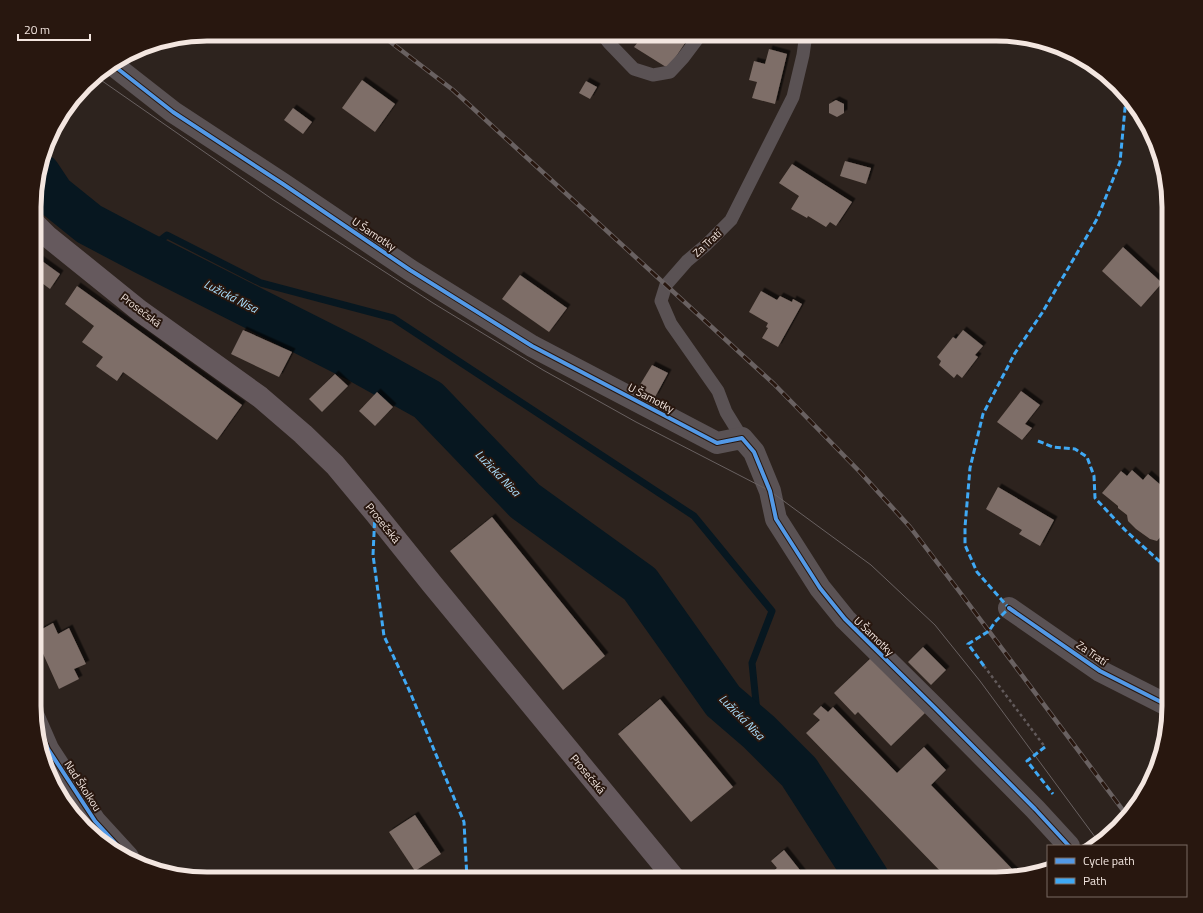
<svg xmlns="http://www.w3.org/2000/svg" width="1203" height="913" font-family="'Titillium Web',sans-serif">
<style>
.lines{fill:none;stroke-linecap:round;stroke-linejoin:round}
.stream{stroke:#071720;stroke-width:7}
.river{stroke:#071720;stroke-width:43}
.building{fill:#7e6e67;filter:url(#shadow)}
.path{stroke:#625a5b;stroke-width:2.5;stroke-dasharray:3 3;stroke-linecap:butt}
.service{stroke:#5a5254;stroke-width:13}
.minor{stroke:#5a5254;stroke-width:22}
.primary{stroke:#65595d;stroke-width:22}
.tram{stroke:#696161;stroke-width:1}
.rail-casing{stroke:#696161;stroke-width:4.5}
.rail{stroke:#28170f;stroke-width:3;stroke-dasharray:9;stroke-linecap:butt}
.quiet{stroke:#3fa9f5;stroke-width:3;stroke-dasharray:6 3;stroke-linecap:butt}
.cycleway-casing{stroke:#28170f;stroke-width:6}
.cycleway{stroke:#5399e6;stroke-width:4}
.labels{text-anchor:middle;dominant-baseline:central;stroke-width:4;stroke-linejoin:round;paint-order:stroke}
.street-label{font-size:11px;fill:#f3e6e0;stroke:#28170f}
.water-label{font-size:12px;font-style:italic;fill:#abe1ff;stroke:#28170f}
.rim{fill:none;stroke:#f3e6e0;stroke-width:5}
</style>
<defs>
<filter id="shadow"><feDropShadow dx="3.5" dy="-3.5" stdDeviation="0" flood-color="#0009"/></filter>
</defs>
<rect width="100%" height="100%" fill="#2d231e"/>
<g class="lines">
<!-- stream -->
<path class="stream" d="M144,253L167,235L261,283L393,318L694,516L772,611L752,663L759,732"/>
<!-- river -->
<path class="river" d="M39,174L53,195L89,224L144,253L356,360L428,400L525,501L640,584L723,701L759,732L799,772L868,879"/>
</g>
<!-- building -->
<g class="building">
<path d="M627,34H691L671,64L666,67L634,47L638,42Z"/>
<path d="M769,49L787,54L775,104L752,98L757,82L749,80L754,61L765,64Z"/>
<path d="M362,80L395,104L375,132L342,108Z"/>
<path d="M586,81L597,87L590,99L579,93Z"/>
<path d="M836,100L844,104V113L837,117L829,113V104Z"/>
<path d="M293,108L312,122L303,134L284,120Z"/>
<path d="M845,161L871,168L866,184L840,176Z"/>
<path d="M792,164L852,202L836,226L830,222L826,227L808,216L807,218L791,209L799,196L779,183Z"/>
<path d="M1123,247L1162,283L1141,307L1102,271Z"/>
<path d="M35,256L60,274L50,289L35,278Z"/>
<path d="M520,275L567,308L549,332L502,299Z"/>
<path d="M77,286L242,405L217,440L123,372L117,381L96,366L103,357L82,342L94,326L65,304Z"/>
<path d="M761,291L777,300L780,296L792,302L793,299L802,304L778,347L762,338L768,328L766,327L768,323L749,312Z"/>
<path d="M243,330L292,352L279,377L231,354Z"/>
<path d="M963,330L983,346L975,355L978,357L962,378L957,374L954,378L939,365L941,361L937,357L953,337L956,339Z"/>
<path d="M652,365L668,373L655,397L638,388Z"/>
<path d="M335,374L348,386L322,412L309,399Z"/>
<path d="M1021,391L1040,405L1025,424L1032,428L1022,440L997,422Z"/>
<path d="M377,392L393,407L375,426L359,411Z"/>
<path d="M1132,470L1143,480L1148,474L1163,487L1165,492L1163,497L1169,502V527L1157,541L1150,539L1136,529L1128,521L1127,515L1118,508V506L1102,493L1121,471L1127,476Z"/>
<path d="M998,487L1054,520L1040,546L1019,534L1022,530L986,509Z"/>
<path d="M492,517L605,656L563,690L450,551Z"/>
<path d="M53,623L58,634L69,628L86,664L74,669L79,679L59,689L35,636V633Z"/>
<path d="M923,647L946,670L931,685L908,662Z"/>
<path d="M872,657L926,712L891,746L858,712L855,715L834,693Z"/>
<path d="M660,699L733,787L691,822L618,734Z"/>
<path d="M821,706L828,712L833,707L897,773L924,747L946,770L931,785L1017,874L996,879H943L945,876L806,733L820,720L813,714Z"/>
<path d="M415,815L441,854L415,871L389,832Z"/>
<path d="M784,850L792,860L807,879H764L777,868L771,861Z"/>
</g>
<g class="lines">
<!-- path -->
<path class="path" d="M984,666L1045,747"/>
<!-- service -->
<g class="service">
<path d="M602,34L609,43L634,69L653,75L670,72L683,58L701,34"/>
<path d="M742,438L726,412L718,391L671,324L661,301L666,285L687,261L706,245L731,220L793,97L803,55L806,34"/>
</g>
<!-- minor -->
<g class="minor">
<path d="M113,65L173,112L283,184L410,270L532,346L717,443L742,438L754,452L770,491L776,519L820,588L845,619L935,708L1035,809L1069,846"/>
<path d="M1009,608L1100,671L1169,706"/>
<path d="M34,717L48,749L95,821L128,857"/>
</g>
<!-- primary -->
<path class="primary" d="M35,224L47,236L140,311L260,397L303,434L335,465L375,513L432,584L675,879"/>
<!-- tram -->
<path class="tram" d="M95,76L272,199L433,303L543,370L636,422L770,491L871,565L935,625L980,681L1098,841"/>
<!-- rail casing -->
<g class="rail-casing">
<path id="rail" d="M380,34L453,90L774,384L859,471L910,527L959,591L1128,817"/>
</g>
<!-- rail -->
<use href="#rail" class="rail"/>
<!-- quiet -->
<g class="quiet">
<path d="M1038,441L1053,447L1075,449L1087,457L1094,476L1095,498L1125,530L1169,570"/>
<path d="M375,513L373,555L384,636L410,692L464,822L467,879"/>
<path d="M984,666L968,644L989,631L995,622L1009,608L977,572L965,545V527L970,468L983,414L1015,353L1042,313L1097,219L1120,162L1126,98"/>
<path d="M1045,747L1027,761L1053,794"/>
</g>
<!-- cycleway casing -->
<g class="cycleway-casing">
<g id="cycleway">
<path d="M113,65L173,112L283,184L410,270L532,346L717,443L742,438L754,452L770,491L776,519L820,588L845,619L935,708L1035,809L1069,846"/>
<path d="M1009,608L1100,671L1169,706"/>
<path d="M34,717L48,749L95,821L128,857"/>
</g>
</g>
<!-- cycleway -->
<use href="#cycleway" class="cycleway"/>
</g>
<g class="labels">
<!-- street labels -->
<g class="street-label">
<text transform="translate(374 234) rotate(34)">U Šamotky</text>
<text transform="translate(707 243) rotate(-43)">Za Tratí</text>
<text transform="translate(141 310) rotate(37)">Prosečská</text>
<text transform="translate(651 398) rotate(28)">U Šamotky</text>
<text transform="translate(383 523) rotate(51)">Prosečská</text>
<text transform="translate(874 636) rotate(44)">U Šamotky</text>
<text transform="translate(1092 653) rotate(34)">Za Tratí</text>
<text transform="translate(588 774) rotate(50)">Prosečská</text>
<text transform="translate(83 786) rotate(57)">Nad Školkou</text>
</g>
<!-- water labels -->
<g class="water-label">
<text transform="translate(231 296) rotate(27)">Lužická Nisa</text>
<text transform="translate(498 473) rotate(46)">Lužická Nisa</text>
<text transform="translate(742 717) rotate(45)">Lužická Nisa</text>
</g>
</g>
<!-- crop -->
<path d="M0 0H1203V913H0ZM207 41H996A166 166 0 0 1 1162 207V706A166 166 0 0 1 996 872H207A166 166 0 0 1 41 706V207A166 166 0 0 1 207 41Z" fill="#28170f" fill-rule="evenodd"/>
<path class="rim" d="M207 41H996A166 166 0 0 1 1162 207V706A166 166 0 0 1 996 872H207A166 166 0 0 1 41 706V207A166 166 0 0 1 207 41Z"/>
<!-- legend -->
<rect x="1047" y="845" width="140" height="52" fill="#28170f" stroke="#796a63"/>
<rect x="1055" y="858" width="20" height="6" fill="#5399e6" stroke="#796a63"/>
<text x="1083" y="865" font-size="12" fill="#f3e6e0">Cycle path</text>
<rect x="1055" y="878" width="20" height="6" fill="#3fa9f5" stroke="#796a63"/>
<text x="1083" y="885" font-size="12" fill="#f3e6e0">Path</text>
<!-- scale -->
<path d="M18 34v6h72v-6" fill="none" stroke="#f3e6e0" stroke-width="2"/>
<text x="24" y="34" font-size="12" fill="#f3e6e0" stroke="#28170f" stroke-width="3" paint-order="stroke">20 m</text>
</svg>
